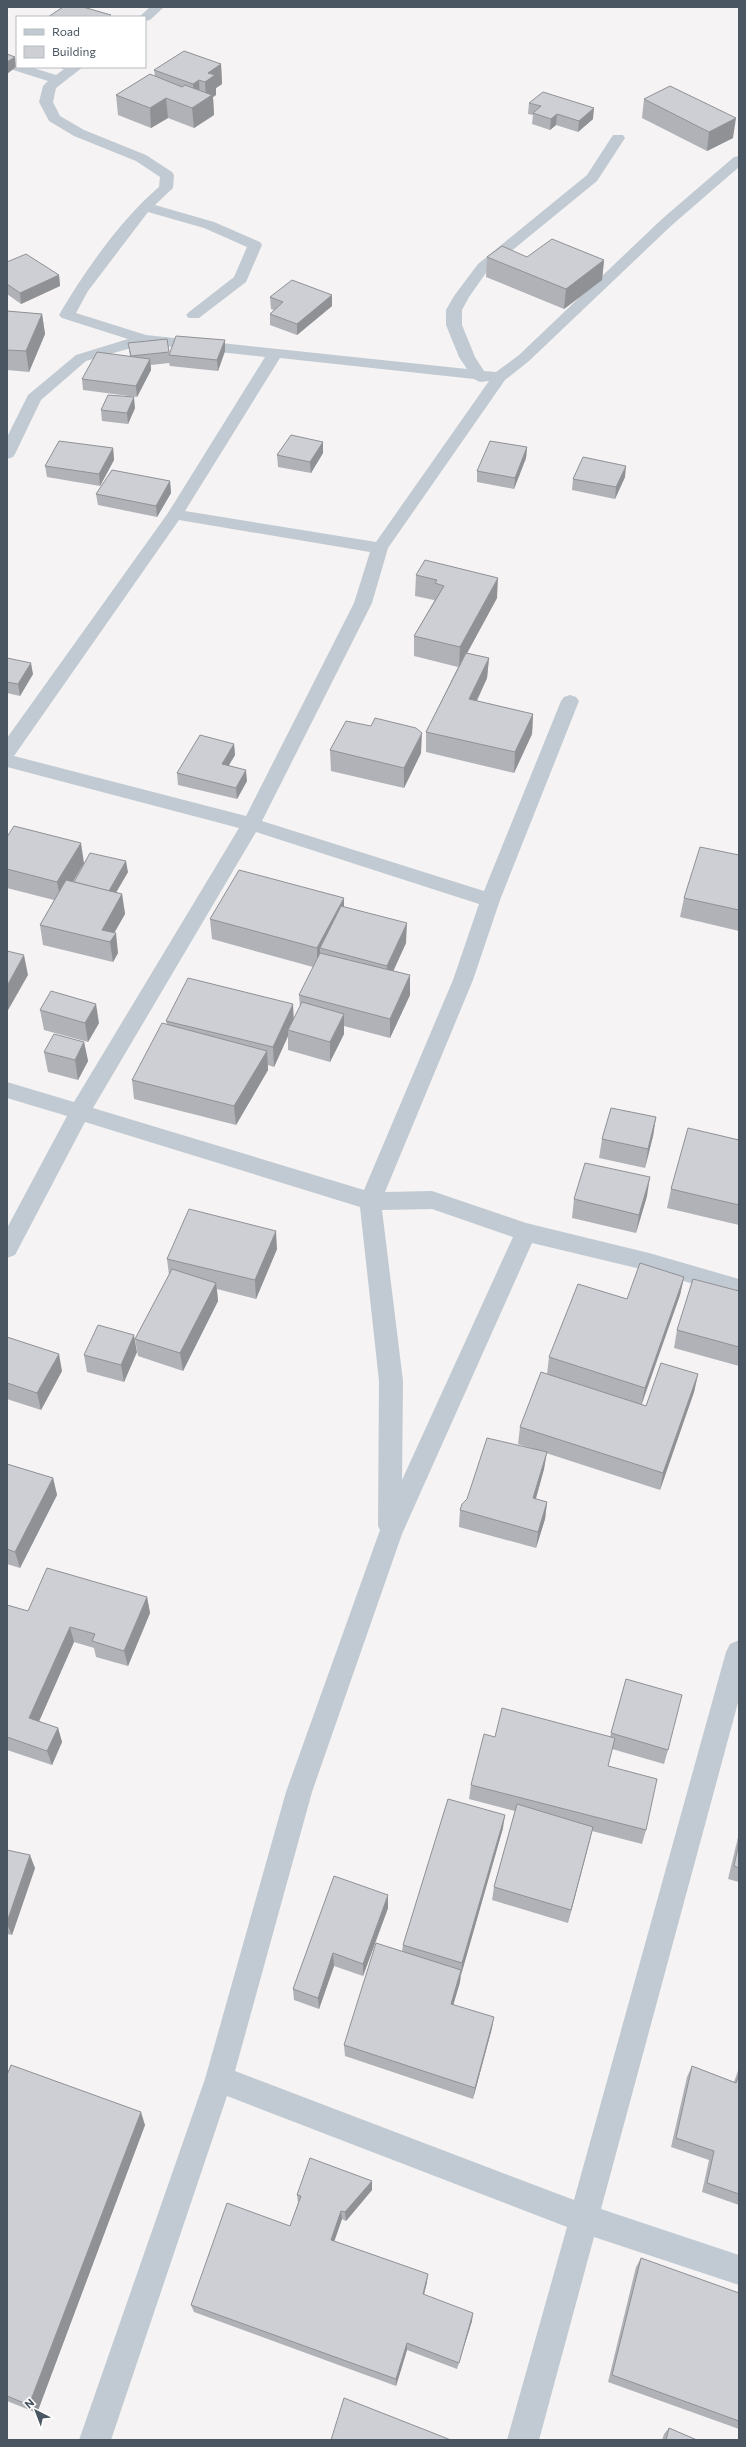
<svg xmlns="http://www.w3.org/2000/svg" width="746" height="2447" font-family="Commissioner,sans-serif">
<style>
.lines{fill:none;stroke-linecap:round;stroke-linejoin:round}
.minor{fill:#c1cad2;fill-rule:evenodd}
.wall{fill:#b0b2b7}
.shaded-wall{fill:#909195}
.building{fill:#cdcfd5;stroke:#909195}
</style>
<rect width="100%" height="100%" fill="#f5f3f3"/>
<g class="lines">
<!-- minor -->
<g class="minor">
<path d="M150,7H164L150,20L145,21V17H139Z"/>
<path d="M7,60L17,63V67H30L56,75L67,67H83L56,88L53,102L60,116L84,130L146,155L172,172L174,175L173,188L155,205L214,222L260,242L262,245L246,282L199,318H189L186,315L189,312L234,277L247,247L204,228L148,212L88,291L76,313L146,335L467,369L459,357L446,325V310L454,296L478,264L587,175L613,135H623L625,138L597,181L488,270L469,297L462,310V325L475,357L484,371L496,372L519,355L662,219L734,157L739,156V167L672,225L529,361L505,380L388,548L372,603L262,821L484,891L561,701L564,697L570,695L576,697L579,701L500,900L473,980L385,1192L432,1191L526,1223L649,1253L739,1279V1297L649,1271L532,1243L402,1534L312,1792L235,2071L574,2200L726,1652L730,1644L739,1640V1699L601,2209L739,2255V2285L594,2237L539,2440H507L567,2227L227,2096L111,2440H79L205,2079L286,1792L380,1530L378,1526L379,1381L360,1207L85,1122L15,1255L7,1258V1228L67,1116L7,1098V1082L74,1102L239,828L7,767V738L168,513L265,357L145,344L86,361L41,400L15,454L13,457L7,459V437L28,395L76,355L128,339L62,318L59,315C84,272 122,218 159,187L160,177L136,161L74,136L49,121L39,102L43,86L48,81L7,68ZM280,358L474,379L480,382L489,381L376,542L185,511ZM179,520L370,552L354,603L246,816L14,756ZM256,832L479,904L453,980L364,1190L93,1108ZM432,1209L513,1237L402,1480L403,1381L382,1210Z"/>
</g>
</g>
<!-- wall -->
<g class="wall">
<path d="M221,64L222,84L216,88V95L213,97L214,115L194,128L168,118L151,128L118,115L116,95L155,76L154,70Z"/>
<path d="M57,67H67L64,69Z"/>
<path d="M644,99L733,138L707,151L642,118Z"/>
<path d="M529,103L593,119L578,132L556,125L550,130L532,124L533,115L528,114Z"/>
<path d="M487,257H527L604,260L602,280L564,309L486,277Z"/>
<path d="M7,262L59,275L60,286L21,304L7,294Z"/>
<path d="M332,295V306L297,335L270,325V314L274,310L271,309L270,297Z"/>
<path d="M7,311L42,314L45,334L29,372L7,370Z"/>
<path d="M167,339L169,353L225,340V351L218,371L170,366L169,363L151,365V370L137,397L83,390L82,379L130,356L128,343Z"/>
<path d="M135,408L128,424L102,421L101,410Z"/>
<path d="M323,442V453L311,473L278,467L277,455Z"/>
<path d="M527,447L526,458L514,489L477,482V471Z"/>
<path d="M113,448L114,460L100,486L47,477L45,466Z"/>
<path d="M625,477L615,499L572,490L573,479Z"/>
<path d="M170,481L171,493L157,517L98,505L96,494Z"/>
<path d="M425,560L497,598L467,653L489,658L487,678L477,701L533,714L532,734L514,773L426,752V732L458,667L414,656V636L434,601V600L415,596L416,575Z"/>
<path d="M7,658L33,674L20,696L7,693Z"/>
<path d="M234,744L235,755L229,765L247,781L237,799L178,785L177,773Z"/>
<path d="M330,750L421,753L404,788L331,771Z"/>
<path d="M7,837L84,863L73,882L128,872L116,892L122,894L125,914L114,933L118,953L113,962L43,945L40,925L54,900L7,888Z"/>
<path d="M739,855V931L680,917L684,898Z"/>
<path d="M344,907L406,943L393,971L410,995L390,1038L344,1026V1034L330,1062L288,1050V1036L274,1067L268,1065V1070L236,1125L134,1099L132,1080L167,1025L166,1021L294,1019L300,1007L299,995L313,967L212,939L210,919Z"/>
<path d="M40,1010L99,1023L88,1042L44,1030Z"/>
<path d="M84,1042L88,1061L78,1080L48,1072L44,1052Z"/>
<path d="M656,1117L653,1136L645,1168L599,1158L602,1139Z"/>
<path d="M739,1140V1225L667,1208L671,1189Z"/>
<path d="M647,1196L636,1233L572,1218L574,1199Z"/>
<path d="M277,1249L256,1299L217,1289L218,1301L183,1371L138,1356L135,1339L169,1275L167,1259Z"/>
<path d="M684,1277L680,1295L642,1404L646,1406L698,1374L694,1392L660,1490L546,1453L544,1469L536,1499L547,1502L545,1519L536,1548L459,1527L460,1510L534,1449L518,1444L520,1427L547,1374L549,1357L627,1299Z"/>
<path d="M739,1291V1366L674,1348L677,1330Z"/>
<path d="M7,1337L62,1371L41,1410L7,1399Z"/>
<path d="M137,1352L124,1382L87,1372L84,1355Z"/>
<path d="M7,1464L53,1478L57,1495L20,1568L7,1564Z"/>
<path d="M147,1597L150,1613L128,1666L96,1657L94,1648L74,1642L39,1721L58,1728L62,1742L52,1765L7,1750V1605L28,1611Z"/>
<path d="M626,1679L668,1750L664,1764L612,1749L608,1766L646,1830L642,1844L592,1831L568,1923L492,1900L494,1887L515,1811L469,1799L471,1785L495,1737H610Z"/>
<path d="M503,1828L461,1975L460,1982L453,2005L492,2028L473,2099L345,2056L344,2045L402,1951L403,1945Z"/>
<path d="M739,1833V1882L728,1879Z"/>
<path d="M7,1850L35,1868L12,1935L7,1934Z"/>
<path d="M388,1895V1908L363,1976L334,1966L319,2009L294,2000L293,1989Z"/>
<path d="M692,2066L734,2082L739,2068V2205L702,2192L709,2160L671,2147L687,2077Z"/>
<path d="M7,2075L145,2125L37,2413L7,2401Z"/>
<path d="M372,2190L346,2221L342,2219L334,2241L427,2282L424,2295L472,2321L457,2369L407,2350L396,2386L194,2312L191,2305L290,2226L298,2203L297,2195Z"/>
<path d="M641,2258L739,2293V2429L608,2382L636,2267Z"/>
<path d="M669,2428L697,2440H662L664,2434Z"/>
</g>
<!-- shaded-wall -->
<g class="shaded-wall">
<path d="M15,57L16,67L7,74V62Z"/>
<path d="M221,64L222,84L216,88V95L213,97L214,115L194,128L192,108L206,99L205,82L208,73Z"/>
<path d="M199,80L200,100L194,103L193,84Z"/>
<path d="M166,98L168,118L151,128L150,108Z"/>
<path d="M594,108L593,119L578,132L579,121Z"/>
<path d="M557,114L556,125L550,130L551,119Z"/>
<path d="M736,118L733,138L707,151L709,132Z"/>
<path d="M604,260L602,280L564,309L566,289Z"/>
<path d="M59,275L60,286L21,304L20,293Z"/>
<path d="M332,295V306L297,335V324Z"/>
<path d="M42,314L45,334L29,372L26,351Z"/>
<path d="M225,340V351L218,371L217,360Z"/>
<path d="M150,359L151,370L137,397L136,386Z"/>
<path d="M134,397L135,408L128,424L127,413Z"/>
<path d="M323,442V453L311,473L310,462Z"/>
<path d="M527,447L526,458L514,489L515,478Z"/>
<path d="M113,448L114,460L100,486L99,474Z"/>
<path d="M626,466L625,477L615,499L616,487Z"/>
<path d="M170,481L171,493L157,517L156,506Z"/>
<path d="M498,578L497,598L459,668L460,647Z"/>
<path d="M489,658L487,678L468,719L469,699Z"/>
<path d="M31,663L33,674L20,696L18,684Z"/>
<path d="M533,714L532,734L514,773L515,752Z"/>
<path d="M422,733L421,753L404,788V768Z"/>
<path d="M234,744L235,755L223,775L222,764Z"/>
<path d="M246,770L247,781L237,799L236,788Z"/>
<path d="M81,843L84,863L61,902L57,882Z"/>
<path d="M126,861L128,872L110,903L108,892Z"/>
<path d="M122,894L125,914L109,942L102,930Z"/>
<path d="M344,898V918L320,948V963L317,968V948Z"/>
<path d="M407,923L406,943L387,985V966Z"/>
<path d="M116,933L118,953L113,962L110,942Z"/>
<path d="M24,955L28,975L7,1012V986Z"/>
<path d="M410,975V995L390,1038V1019Z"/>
<path d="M96,1004L99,1023L88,1042L85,1023Z"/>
<path d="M293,1004L294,1023L288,1030V1036L274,1067L273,1047Z"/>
<path d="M344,1014V1034L330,1062V1042Z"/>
<path d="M84,1042L88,1061L78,1080L75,1060Z"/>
<path d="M267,1051L268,1070L236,1125L234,1106Z"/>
<path d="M656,1117L653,1136L645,1168L648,1149Z"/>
<path d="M650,1177L647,1196L636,1233L639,1215Z"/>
<path d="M276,1231L277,1249L256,1299L255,1280Z"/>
<path d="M684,1277L680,1295L641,1405L645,1388Z"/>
<path d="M216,1283L218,1301L183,1371L180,1353Z"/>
<path d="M134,1335L137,1352L124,1382L121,1365Z"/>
<path d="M59,1354L62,1371L41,1410L37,1393Z"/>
<path d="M698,1374L694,1392L660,1490L663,1473Z"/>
<path d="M547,1452L544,1469L531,1515L533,1498Z"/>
<path d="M53,1478L57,1495L20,1568L15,1552Z"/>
<path d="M547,1502L545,1519L536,1548L538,1532Z"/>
<path d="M147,1597L150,1613L128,1666L124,1651Z"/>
<path d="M70,1627L74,1642L34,1733L29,1718Z"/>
<path d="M58,1728L62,1742L52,1765L47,1751Z"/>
<path d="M505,1815L503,1828L461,1975L462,1963Z"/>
<path d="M593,1827L590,1840L568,1923L571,1910Z"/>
<path d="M30,1855L35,1868L12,1935L7,1924V1922Z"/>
<path d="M388,1895V1908L363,1976V1964Z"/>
<path d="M333,1953L334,1966L319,2009L318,1998Z"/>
<path d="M461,1970L460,1982L450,2016L451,2004Z"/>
<path d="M494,2017L492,2028L473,2099L475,2088Z"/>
<path d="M141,2112L145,2125L37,2413L29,2405Z"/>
<path d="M372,2181V2190L346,2221L345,2212Z"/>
<path d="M341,2211L342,2219L332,2248L331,2240Z"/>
<path d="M428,2274L427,2282L422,2302L423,2294Z"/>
<path d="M473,2313L472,2321L457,2369L459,2363Z"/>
<path d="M407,2343V2350L396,2386V2379Z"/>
</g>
<!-- building -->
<g class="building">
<path d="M63,7H83L111,15L109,17H48Z"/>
<path d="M184,51L221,64L208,73L215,75L205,82L199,80L193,84L154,70Z"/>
<path d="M7,54L15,57L7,62Z"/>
<path d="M150,74L182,87L185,85L212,95L192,108L166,98L150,108L116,95Z"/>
<path d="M670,86L736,118L709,132L644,99Z"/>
<path d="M543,92L594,108L579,121L557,114L551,119L533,113L541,106L529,103Z"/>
<path d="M552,239L604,260L566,289L487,257L502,246L527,257Z"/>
<path d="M26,254L59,275L20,293L7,284V262Z"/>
<path d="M292,280L332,295L297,324L270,314L283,302L270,297Z"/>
<path d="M7,311L42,314L26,351L7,350Z"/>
<path d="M176,336L225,340L217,360L169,355Z"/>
<path d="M167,339L169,352L131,356L128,343Z"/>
<path d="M97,352L150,359L136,386L82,379Z"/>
<path d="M108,395L134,397L127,413L101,410Z"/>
<path d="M291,435L323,442L310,462L277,455Z"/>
<path d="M59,441L113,448L99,474L45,466Z"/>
<path d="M490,441L527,447L515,478L477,471Z"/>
<path d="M583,457L626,466L616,487L573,479Z"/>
<path d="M112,470L170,481L156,506L96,494Z"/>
<path d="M425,560L498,578L460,647L414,636L444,586L435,583L437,580L416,575Z"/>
<path d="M466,653L489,658L469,699L533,714L515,752L426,732Z"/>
<path d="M7,658L31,663L18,684L7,682Z"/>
<path d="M375,718L416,728L422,733L404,768L330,750L346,721L371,726Z"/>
<path d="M200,735L234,744L222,764L246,770L236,788L177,773Z"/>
<path d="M14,826L81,843L57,882L7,869V837Z"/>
<path d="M700,847L739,855V910L684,898Z"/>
<path d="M90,853L126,861L109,891L74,882Z"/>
<path d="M239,870L344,898L317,948L210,919Z"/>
<path d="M66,880L122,894L102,930L116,933L110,942L40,925Z"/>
<path d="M341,906L407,923L387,966L320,948Z"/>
<path d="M7,951L24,955L7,986Z"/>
<path d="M320,953L410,975L390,1019L299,995Z"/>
<path d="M188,978L293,1004L273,1047L166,1021Z"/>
<path d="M51,991L96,1004L85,1023L40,1010Z"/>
<path d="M302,1002L344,1014L330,1042L288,1030Z"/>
<path d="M162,1023L267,1051L234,1106L132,1080Z"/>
<path d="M54,1034L84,1042L75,1060L44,1052Z"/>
<path d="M611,1108L656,1117L648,1149L602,1139Z"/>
<path d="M688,1128L739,1140V1205L671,1189Z"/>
<path d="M585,1163L650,1177L639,1215L574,1199Z"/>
<path d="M189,1209L276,1231L255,1280L167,1259Z"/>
<path d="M640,1263L684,1277L645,1388L549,1357L578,1284L627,1299Z"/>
<path d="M172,1269L216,1283L180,1353L135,1339Z"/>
<path d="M693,1279L739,1291V1347L677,1330Z"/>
<path d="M98,1325L134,1335L121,1365L84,1355Z"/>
<path d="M7,1337L59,1354L37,1393L7,1383Z"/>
<path d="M661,1363L698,1374L663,1473L520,1427L541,1372L646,1406Z"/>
<path d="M487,1438L547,1452L533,1498L547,1502L538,1532L460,1510L462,1504L467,1499Z"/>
<path d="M7,1464L53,1478L15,1552L7,1549Z"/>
<path d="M47,1568L147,1597L124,1651L92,1641L95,1634L70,1627L29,1718L58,1728L47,1751L7,1737V1605L28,1611Z"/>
<path d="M626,1679L682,1695L668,1750L611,1733Z"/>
<path d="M502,1708L615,1738L608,1766L657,1779L646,1830L471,1785L484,1734L495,1737Z"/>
<path d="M448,1799L505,1815L462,1963L403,1945Z"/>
<path d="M517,1804L593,1827L571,1910L494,1887Z"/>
<path d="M739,1842V1868L734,1866Z"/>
<path d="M7,1850L30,1855L7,1922Z"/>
<path d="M334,1876L388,1895L363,1964L333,1953L318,1998L293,1989Z"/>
<path d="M376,1943L461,1970L451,2004L494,2017L475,2088L344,2045Z"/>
<path d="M11,2065L141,2112L29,2405L7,2396V2075Z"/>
<path d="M692,2066L736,2083L739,2074V2194L707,2183L714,2151L676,2138Z"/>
<path d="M310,2158L372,2181L345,2212L341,2211L331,2240L428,2274L423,2294L473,2313L459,2363L407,2343L396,2379L191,2305L227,2203L290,2226L301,2196L297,2195Z"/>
<path d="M641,2258L739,2293V2421L612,2375Z"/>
<path d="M344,2398L451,2440H331Z"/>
<path d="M669,2428L697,2440H666Z"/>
</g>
<!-- border -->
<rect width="746" height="2447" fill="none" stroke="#4a5661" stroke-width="16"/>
<!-- legend -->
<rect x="16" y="16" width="130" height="52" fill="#ffffff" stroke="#b7bbc0"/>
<rect x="24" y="29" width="20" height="6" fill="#c1cad2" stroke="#b7bbc0"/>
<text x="52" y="36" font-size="12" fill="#4a5661">Road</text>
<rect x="24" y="46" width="20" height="12" fill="#cdcfd5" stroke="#b7bbc0"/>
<text x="52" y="56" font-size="12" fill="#4a5661">Building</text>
<!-- north arrow -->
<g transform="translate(36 2411) rotate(318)" stroke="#ffffff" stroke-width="3" paint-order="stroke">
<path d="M0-3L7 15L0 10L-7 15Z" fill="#4a5661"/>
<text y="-6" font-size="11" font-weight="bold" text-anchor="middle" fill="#4a5661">N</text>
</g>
</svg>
